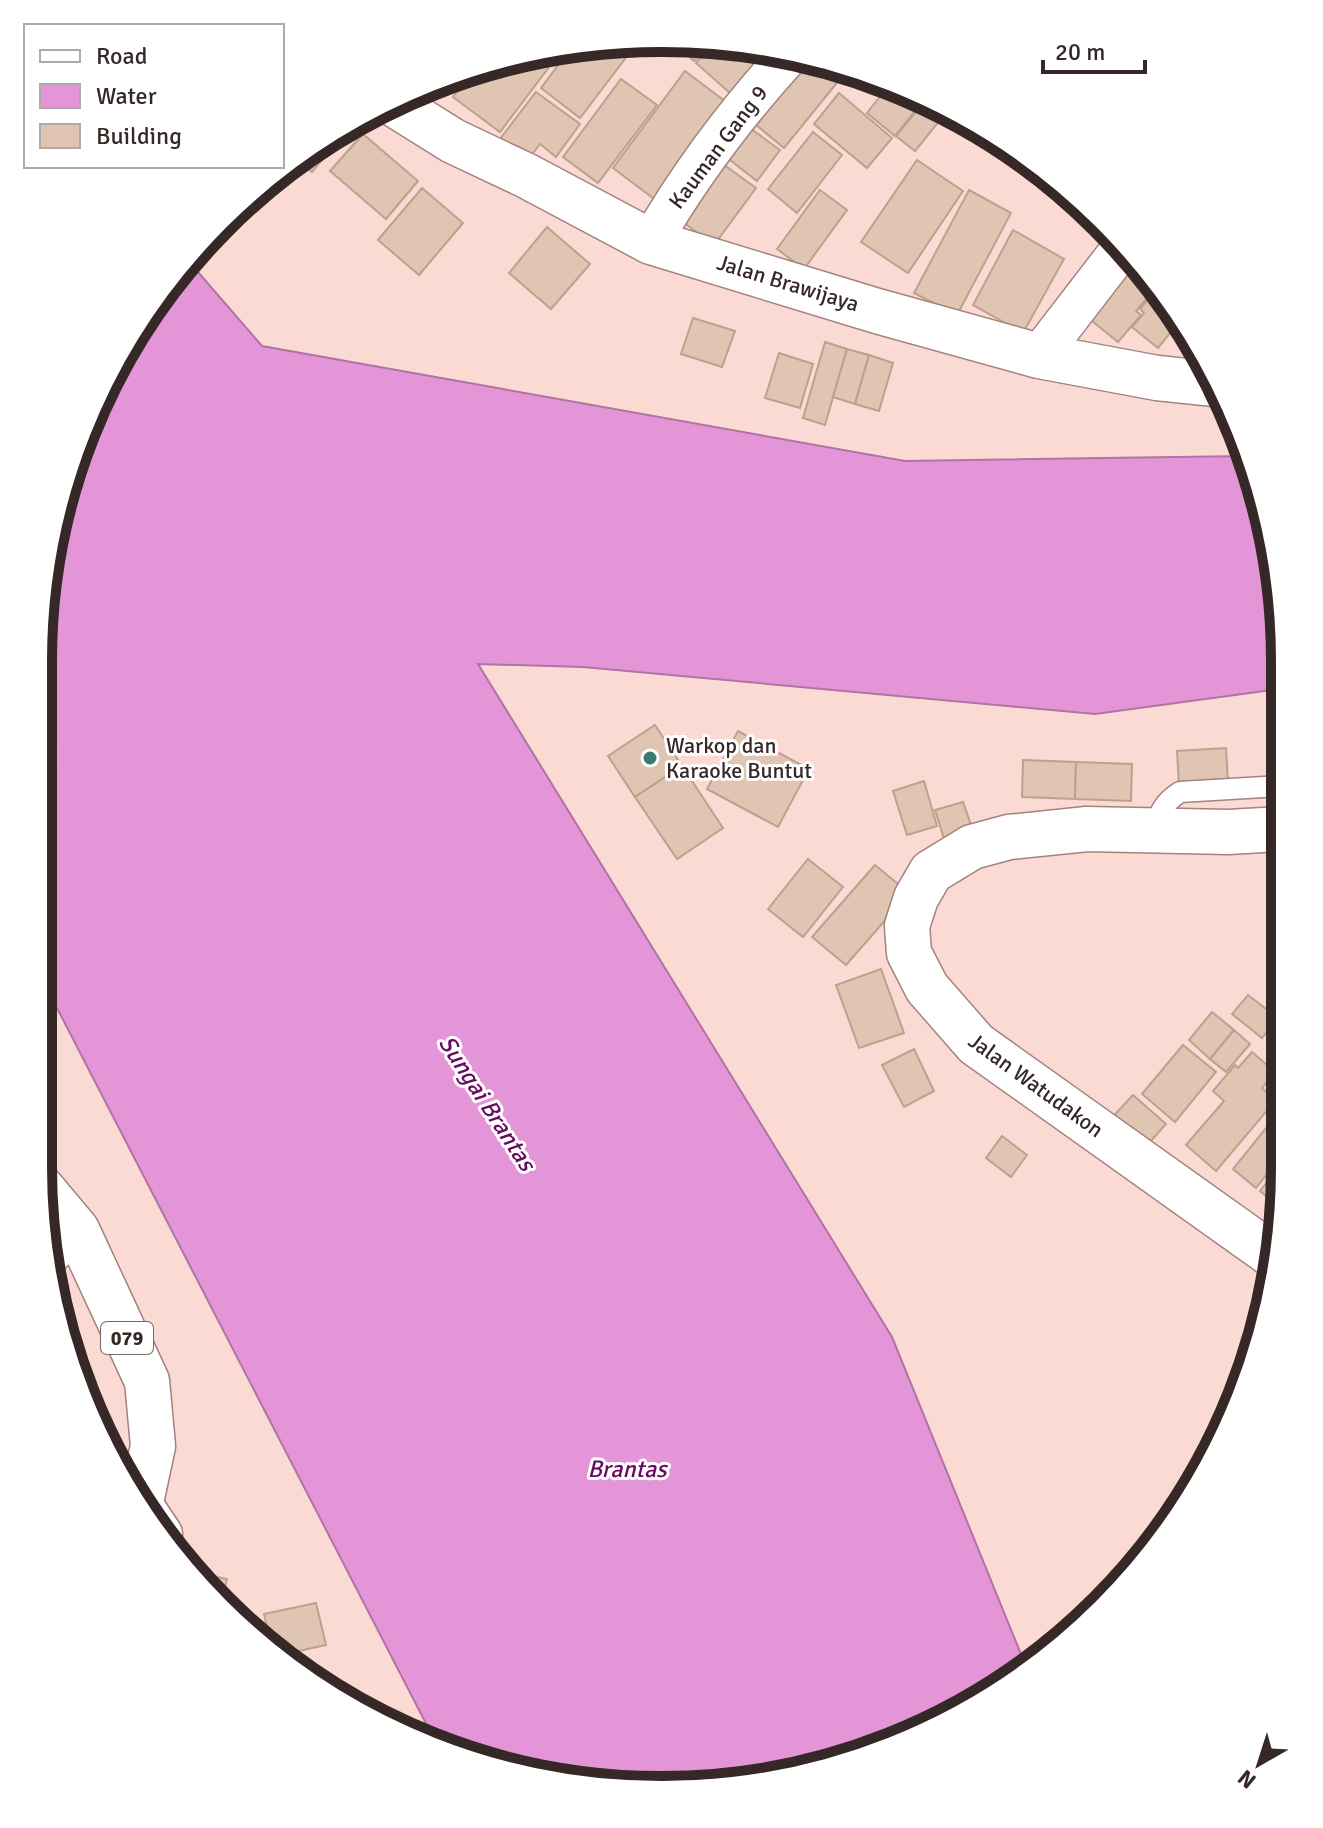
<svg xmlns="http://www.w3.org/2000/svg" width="1323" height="1828" font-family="Signika,sans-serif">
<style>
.water{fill:#e395d8;stroke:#af74a3;stroke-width:2}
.building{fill:#dfc5b2;stroke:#bba28f;stroke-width:2}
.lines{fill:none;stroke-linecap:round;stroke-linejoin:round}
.lane-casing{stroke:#a2837d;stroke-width:23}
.street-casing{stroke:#a2837d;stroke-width:43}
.secondary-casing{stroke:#a2837d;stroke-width:47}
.primary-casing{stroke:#a2837d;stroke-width:47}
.lane{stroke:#fff;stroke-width:20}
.street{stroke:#fff;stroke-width:40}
.secondary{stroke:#fff;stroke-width:44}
.primary{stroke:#fff;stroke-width:44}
.poi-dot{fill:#3a7b6c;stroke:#fff;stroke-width:3}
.labels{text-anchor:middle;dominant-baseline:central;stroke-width:6;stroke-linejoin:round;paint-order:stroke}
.shield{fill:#fff;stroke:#726867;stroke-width:2}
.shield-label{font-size:20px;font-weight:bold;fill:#352826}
.street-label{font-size:22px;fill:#352826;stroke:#fff}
.poi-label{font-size:22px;fill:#352826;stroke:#fff;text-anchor:start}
.water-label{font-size:24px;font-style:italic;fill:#680961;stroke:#fff}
.rim{fill:none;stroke:#352826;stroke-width:10}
</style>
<rect width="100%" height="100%" fill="#fcdad4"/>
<!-- water -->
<path class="water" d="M191,264L262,346L905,461L1246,456L1280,580V689L1095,714L583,667L478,664L892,1337L1027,1669L900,1743L742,1785L540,1778L436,1743L57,1008L38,990V661L59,501L143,315Z"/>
<!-- building -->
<g class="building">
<path d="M616,40L631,51L580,118L541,88L571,48Z"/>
<path d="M672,41L711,42L694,61Z"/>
<path d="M714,42L757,47L774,62L739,101L696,63Z"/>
<path d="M541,53L553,62L500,132L453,97L473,69L500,59Z"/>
<path d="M793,55L849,68L784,148L744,115Z"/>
<path d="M685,71L734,108L661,204L613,168Z"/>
<path d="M463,73L447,95L433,85Z"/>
<path d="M621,79L657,105L598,183L563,157Z"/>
<path d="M890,84L925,99L895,136L867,113Z"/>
<path d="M536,92L580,124L556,157L540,144L524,165L496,144Z"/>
<path d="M839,93L892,138L867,168L814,124Z"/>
<path d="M922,104L941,119L915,151L896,136Z"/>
<path d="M353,123L312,172L296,158Z"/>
<path d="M743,123L780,150L757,181L721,153Z"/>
<path d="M813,132L842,155L797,213L768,189Z"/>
<path d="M363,134L418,181L386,219L330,171Z"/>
<path d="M716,159L756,188L714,245L675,216Z"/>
<path d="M917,160L963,191L908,273L861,242Z"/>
<path d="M422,188L463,223L419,275L378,240Z"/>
<path d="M820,190L847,210L804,269L777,249Z"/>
<path d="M969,190L1011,213L957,315L914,293Z"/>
<path d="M547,227L590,264L551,309L509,273Z"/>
<path d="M1013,230L1064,259L1023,333L973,305Z"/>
<path d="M1134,258L1158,285L1136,311L1141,315L1118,342L1086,316Z"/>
<path d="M1159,286L1179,322L1158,348L1132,327L1144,313L1140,309Z"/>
<path d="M693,318L735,331L722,367L681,354Z"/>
<path d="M825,342L847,349L825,425L803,418Z"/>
<path d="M847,349L869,355L855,404L833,397Z"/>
<path d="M779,353L813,364L800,408L765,398Z"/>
<path d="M869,355L893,363L879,411L855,404Z"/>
<path d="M655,725L682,766L635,797L608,756Z"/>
<path d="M738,731L809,769L778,827L707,789Z"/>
<path d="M1226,748L1228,782L1179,785L1177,751Z"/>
<path d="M1023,760L1076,762L1075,799L1022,797Z"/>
<path d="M1076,762L1132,764L1131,801L1075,799Z"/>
<path d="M682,766L723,828L677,859L635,797Z"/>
<path d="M924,781L937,826L907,835L893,791Z"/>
<path d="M963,802L976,839L947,848L935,810Z"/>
<path d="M808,859L843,887L803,937L768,909Z"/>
<path d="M875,865L909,893L846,965L812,937Z"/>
<path d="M881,969L904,1033L859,1048L836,985Z"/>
<path d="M1248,995L1278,1018L1262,1038L1232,1014Z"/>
<path d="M1212,1012L1234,1030L1210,1059L1189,1040Z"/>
<path d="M1234,1030L1250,1044L1226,1072L1210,1059Z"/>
<path d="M1183,1045L1216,1072L1175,1122L1142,1094Z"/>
<path d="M914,1049L934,1091L904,1107L882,1065Z"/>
<path d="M1252,1052L1275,1072L1262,1088L1276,1100L1216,1171L1186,1145L1224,1101L1213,1091L1235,1065L1238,1068Z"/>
<path d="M1133,1095L1166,1124L1141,1152L1108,1122Z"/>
<path d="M1283,1107V1154L1256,1188L1233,1169Z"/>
<path d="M1002,1136L1027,1155L1011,1177L986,1158Z"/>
<path d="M1283,1161L1284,1208L1283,1210L1260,1191Z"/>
<path d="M195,1572L227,1579L222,1600L219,1599Z"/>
<path d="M316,1603L326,1645L281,1655L272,1650L264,1614Z"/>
</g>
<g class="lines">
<!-- lane casing -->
<g class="lane-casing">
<path id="lane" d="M1154,832C1159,813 1163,803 1180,792L1281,786"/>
</g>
<!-- street casing -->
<g class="street-casing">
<g id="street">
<path d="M651,242C689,176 738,111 790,54"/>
<path d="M1039,356L1123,247"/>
<path d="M50,1254L77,1230"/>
<path d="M142,1504L162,1534"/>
</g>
</g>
<!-- secondary casing -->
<g class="secondary-casing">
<g id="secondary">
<path d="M389,101L453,141L527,176L651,242L877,311L1039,356L1157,378L1215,384"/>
<path d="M1275,1257L976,1044L927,988L909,953L907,926L916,898L931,872L972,847L1009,837L1087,829L1228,832L1281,829"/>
</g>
</g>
<!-- primary casing -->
<g class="primary-casing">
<path id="primary" d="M41,1187L77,1230L147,1381L153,1446L140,1507"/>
</g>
<!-- lane -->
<use href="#lane" class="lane"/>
<!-- street -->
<use href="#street" class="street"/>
<!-- secondary -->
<use href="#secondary" class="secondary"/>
<!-- primary -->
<use href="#primary" class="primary"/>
</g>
<!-- markers -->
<circle class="poi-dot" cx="650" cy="758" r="8"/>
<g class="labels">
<!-- shield labels -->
<rect class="shield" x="101" y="1322" width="52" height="32" rx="6"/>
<g class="shield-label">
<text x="127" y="1338">079</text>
</g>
<!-- street labels -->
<g class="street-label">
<text transform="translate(718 147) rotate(-53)">Kauman Gang 9</text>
<text transform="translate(788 283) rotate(17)">Jalan Brawijaya</text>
<text transform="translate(1036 1085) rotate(36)">Jalan Watudakon</text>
</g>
<!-- poi labels -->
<g class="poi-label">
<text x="666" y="745">Warkop dan<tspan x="666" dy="25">Karaoke Buntut</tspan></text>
</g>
<!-- water labels -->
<g class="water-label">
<text transform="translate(487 1103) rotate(57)">Sungai Brantas</text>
<text x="627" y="1469">Brantas</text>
</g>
</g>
<!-- crop -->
<path d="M0 0H1323V1828H0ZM661 52H662A609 609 0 0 1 1271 661V1167A609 609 0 0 1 662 1776H661A609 609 0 0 1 52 1167V661A609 609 0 0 1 661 52Z" fill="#fff" fill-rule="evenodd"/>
<path class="rim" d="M661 52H662A609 609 0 0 1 1271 661V1167A609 609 0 0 1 662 1776H661A609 609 0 0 1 52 1167V661A609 609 0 0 1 661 52Z"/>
<!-- legend -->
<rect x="24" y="24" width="260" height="144" fill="#ffffff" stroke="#aea9a8" stroke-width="2"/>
<rect x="40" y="50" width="40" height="12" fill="#ffffff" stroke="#aea9a8" stroke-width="2"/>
<text x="96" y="64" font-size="24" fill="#352826">Road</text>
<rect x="40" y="84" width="40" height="24" fill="#e395d8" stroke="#aea9a8" stroke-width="2"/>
<text x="96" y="104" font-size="24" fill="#352826">Water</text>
<rect x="40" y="124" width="40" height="24" fill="#dfc5b2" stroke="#aea9a8" stroke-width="2"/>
<text x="96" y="144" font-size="24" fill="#352826">Building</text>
<!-- north arrow -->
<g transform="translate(1259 1764) rotate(219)" stroke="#ffffff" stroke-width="6" paint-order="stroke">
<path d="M0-6L14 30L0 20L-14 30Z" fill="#352826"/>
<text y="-12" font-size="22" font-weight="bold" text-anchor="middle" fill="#352826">N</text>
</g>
<!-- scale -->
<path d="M1043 60v12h102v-12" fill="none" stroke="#352826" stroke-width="4"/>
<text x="1055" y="60" font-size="24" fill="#352826" stroke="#ffffff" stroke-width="6" paint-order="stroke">20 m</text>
</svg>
